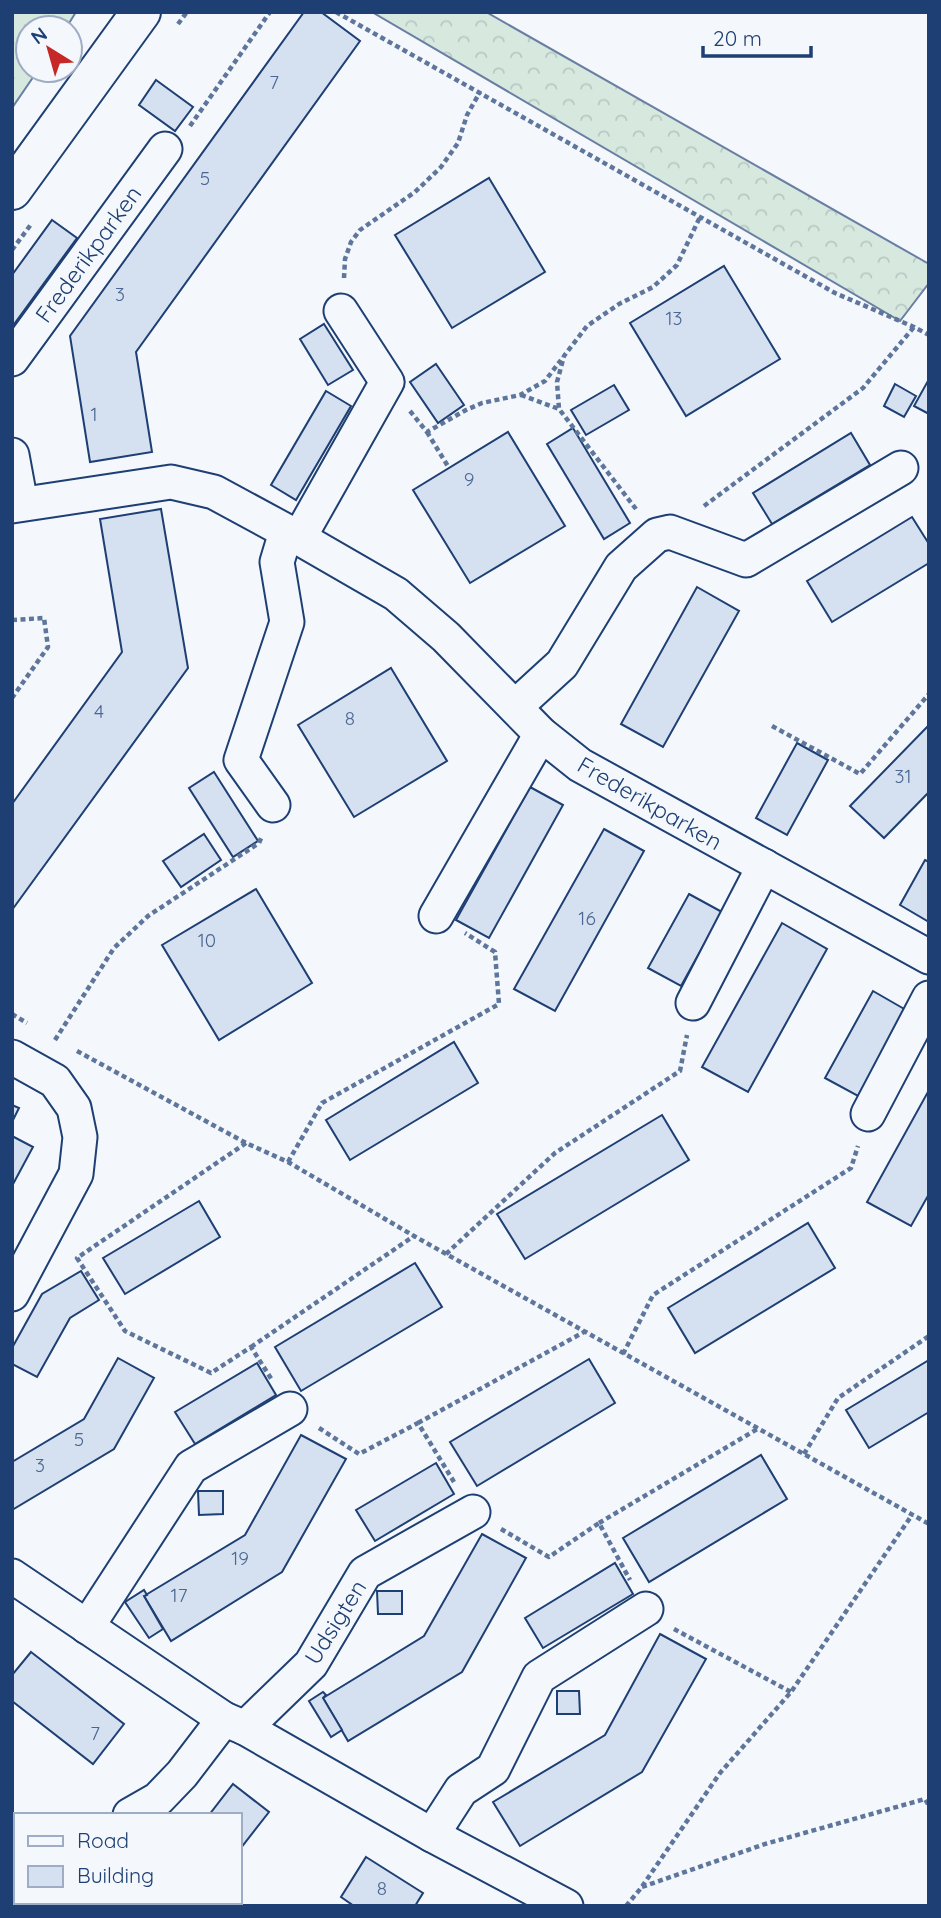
<svg xmlns="http://www.w3.org/2000/svg" width="941" height="1918" font-family="Quicksand,sans-serif">
<style>
.grass{fill:url(#grass-tufts);stroke:#687fa3;stroke-width:2}
.forest{fill:url(#forest-crowns);stroke:#687fa3;stroke-width:2}
.building{fill:#d5e0f0;stroke:#1d3f73;stroke-width:2}
.lines{fill:none;stroke-linecap:round;stroke-linejoin:round}
.minor-casing{stroke:#1d3f73;stroke-width:37}
.tertiary-casing{stroke:#1d3f73;stroke-width:42}
.path{stroke:#5e769c;stroke-width:4.5;stroke-dasharray:5 3.5;stroke-linecap:butt}
.minor{stroke:#f4f7fb;stroke-width:33}
.tertiary{stroke:#f4f7fb;stroke-width:38}
.labels{text-anchor:middle;dominant-baseline:central;stroke-width:5;stroke-linejoin:round;paint-order:stroke}
.number-label{font-size:19px;fill:#4b6792}
.street-label{font-size:23px;fill:#1d3f73;stroke:#f4f7fb}
</style>
<defs>
<pattern id="grass-tufts" width="24" height="20" patternUnits="userSpaceOnUse" patternTransform="scale(1.75)"><rect width="24" height="20" fill="#d7e8df"/><path d="M3 7l-1-3M5 7V3M7 7l1-3M15 17l-1-3M17 17v-4M19 17l1-3" fill="none" stroke="#b8c8c3"/></pattern>
<pattern id="forest-crowns" width="20" height="18" patternUnits="userSpaceOnUse" patternTransform="scale(1.75)"><rect width="20" height="18" fill="#d7e8df"/><path d="M2 6a3 3 0 1 1 6 0M12 15a3 3 0 1 1 6 0" fill="none" stroke="#b8c8c3"/></pattern>
</defs>
<rect width="100%" height="100%" fill="#f4f7fb"/>
<!-- grass -->
<path class="grass" d="M12,12H76L66,28H28V70H38L12,108Z"/>
<!-- forest -->
<path class="forest" d="M372,12H486L929,264V283L900,321Z"/>
<!-- building -->
<g class="building">
<path d="M304,12H321L360,41L136,352L152,452L90,462L70,336Z"/>
<path d="M156,80L193,107L175,131L139,105Z"/>
<path d="M489,178L545,272L452,328L395,235Z"/>
<path d="M52,220L77,238L12,327V275Z"/>
<path d="M724,266L780,359L686,416L630,323Z"/>
<path d="M324,324L353,370L328,385L300,339Z"/>
<path d="M436,364L464,405L438,423L410,382Z"/>
<path d="M929,379V414L914,406Z"/>
<path d="M895,384L916,396L904,417L884,406Z"/>
<path d="M614,385L629,410L586,435L571,410Z"/>
<path d="M326,391L351,406L296,500L271,485Z"/>
<path d="M573,428L630,523L604,539L547,444Z"/>
<path d="M508,432L565,526L470,583L413,490Z"/>
<path d="M851,433L870,465L772,524L753,493Z"/>
<path d="M161,509L188,668L12,910V804L122,652L100,519Z"/>
<path d="M912,517L929,544V563L832,622L807,581Z"/>
<path d="M697,587L739,611L663,747L621,724Z"/>
<path d="M391,668L447,761L354,817L298,725Z"/>
<path d="M929,725V792L884,838L850,806Z"/>
<path d="M797,743L828,760L787,835L756,818Z"/>
<path d="M214,772L258,841L233,857L189,788Z"/>
<path d="M530,787L563,805L489,938L456,920Z"/>
<path d="M604,829L644,851L555,1011L514,989Z"/>
<path d="M204,834L221,860L181,887L163,861Z"/>
<path d="M925,860L929,862V922L900,905Z"/>
<path d="M256,889L312,983L219,1040L162,945Z"/>
<path d="M689,894L722,912L681,986L648,968Z"/>
<path d="M782,923L827,949L748,1092L702,1067Z"/>
<path d="M873,991L906,1010L858,1096L825,1078Z"/>
<path d="M454,1042L478,1083L350,1160L326,1120Z"/>
<path d="M929,1090V1194L911,1226L867,1202Z"/>
<path d="M12,1105L19,1108L12,1122Z"/>
<path d="M662,1115L689,1160L525,1259L497,1214Z"/>
<path d="M12,1136L33,1147L12,1186Z"/>
<path d="M199,1201L220,1237L125,1294L103,1258Z"/>
<path d="M808,1223L835,1268L695,1353L668,1308Z"/>
<path d="M415,1263L442,1307L301,1391L275,1347Z"/>
<path d="M81,1271L99,1300L70,1318L37,1377L12,1364V1348L42,1294Z"/>
<path d="M118,1358L154,1378L114,1449L12,1510V1462L84,1419Z"/>
<path d="M589,1359L615,1403L477,1486L450,1442Z"/>
<path d="M929,1360V1412L869,1448L846,1410Z"/>
<path d="M257,1363L276,1395L195,1444L175,1412Z"/>
<path d="M301,1435L346,1459L282,1572L171,1641L144,1596L245,1535Z"/>
<path d="M761,1455L787,1499L649,1582L623,1538Z"/>
<path d="M436,1463L454,1494L375,1541L356,1510Z"/>
<path d="M198,1491H223V1514L199,1515Z"/>
<path d="M482,1534L526,1558L462,1672L348,1741L323,1698L424,1636Z"/>
<path d="M615,1563L633,1594L543,1648L525,1618Z"/>
<path d="M144,1590L147,1595L144,1596L163,1629L149,1638L125,1602Z"/>
<path d="M377,1591H402V1614H378Z"/>
<path d="M660,1634L706,1659L642,1772L520,1846L493,1802L605,1735Z"/>
<path d="M31,1652L124,1724L93,1764L12,1701V1675Z"/>
<path d="M557,1691H579L580,1714H557Z"/>
<path d="M323,1692L326,1695L323,1698L342,1730L331,1737L309,1701Z"/>
<path d="M233,1784L269,1812L240,1849V1815H209Z"/>
<path d="M366,1857L423,1893L415,1906H354L341,1897Z"/>
<path d="M16,1890V1902H121L123,1906H12V1891Z"/>
<path d="M147,1902H178L179,1906H148Z"/>
</g>
<g class="lines">
<!-- minor casing -->
<g class="minor-casing">
<g id="minor">
<path d="M12,359L165,149"/>
<path d="M12,455L21,504"/>
<path d="M12,506L171,482L214,492L299,538L396,594L446,637L541,734L580,765L929,957"/>
<path d="M299,538L387,382L341,311"/>
<path d="M515,707L562,664L621,567L657,535L670,532L746,560L901,468"/>
<path d="M273,805L241,760L287,622L277,562L286,532"/>
<path d="M436,916L541,734"/>
<path d="M693,1003L764,866"/>
<path d="M12,1057L55,1081L74,1108L80,1137L76,1174L12,1294"/>
<path d="M868,1114L929,998"/>
<path d="M12,1576L224,1719L245,1728L432,1835L566,1906"/>
<path d="M87,1627L191,1467L290,1409"/>
<path d="M245,1728L311,1664L365,1573L473,1512"/>
<path d="M130,1815L158,1799L182,1774L224,1719"/>
<path d="M432,1835L461,1790L493,1769L539,1677L646,1609"/>
<path d="M12,1854L16,1853"/>
</g>
</g>
<!-- tertiary casing -->
<g class="tertiary-casing">
<path id="tertiary" d="M12,190L141,12"/>
</g>
<!-- path -->
<g class="path">
<path d="M336,12L835,293L914,327L929,335"/>
<path d="M178,24L187,12"/>
<path d="M190,126L270,12"/>
<path d="M12,250L32,223"/>
<path d="M344,278L345,259L351,242L360,230L415,192L441,167L458,143L467,115L480,92"/>
<path d="M521,395L559,409"/>
<path d="M410,411L427,432L466,410L482,403L520,395L545,381L561,360"/>
<path d="M427,432L449,468"/>
<path d="M704,506L863,388L914,327"/>
<path d="M636,509L559,409L557,382L564,356L587,326L619,304L653,287L677,265L700,217"/>
<path d="M12,620L44,618L48,647L12,698"/>
<path d="M772,726L860,774L929,694"/>
<path d="M12,1014L27,1023"/>
<path d="M55,1040L114,948L148,916L259,843L262,836"/>
<path d="M77,1051L246,1143L288,1162L414,1236L929,1524"/>
<path d="M246,1143L77,1258L125,1331L211,1373L251,1347L272,1380"/>
<path d="M288,1162L322,1103L499,1004L495,952L465,933"/>
<path d="M446,1254L555,1153L680,1071L687,1035"/>
<path d="M251,1347L414,1236"/>
<path d="M623,1354L653,1295L851,1168L858,1146"/>
<path d="M418,1423L584,1332"/>
<path d="M319,1428L359,1454L418,1423L454,1482"/>
<path d="M804,1454L838,1398L929,1336"/>
<path d="M599,1523L759,1428"/>
<path d="M501,1529L549,1557L599,1523L630,1580"/>
<path d="M674,1629L791,1692"/>
<path d="M642,1887L765,1844L925,1799L929,1806"/>
<path d="M626,1906L641,1888L720,1773L791,1692L912,1515"/>
</g>
<!-- minor -->
<use href="#minor" class="minor"/>
<!-- tertiary -->
<use href="#tertiary" class="tertiary"/>
</g>
<g class="labels">
<!-- number labels -->
<g class="number-label">
<text x="274" y="82">7</text>
<text x="205" y="178">5</text>
<text x="120" y="294">3</text>
<text x="674" y="318">13</text>
<text x="94" y="414">1</text>
<text x="469" y="479">9</text>
<text x="99" y="711">4</text>
<text x="350" y="718">8</text>
<text x="903" y="776">31</text>
<text x="587" y="918">16</text>
<text x="207" y="940">10</text>
<text x="79" y="1439">5</text>
<text x="40" y="1465">3</text>
<text x="240" y="1558">19</text>
<text x="179" y="1595">17</text>
<text x="95" y="1733">7</text>
<text x="382" y="1888">8</text>
</g>
<!-- street labels -->
<g class="street-label">
<text transform="translate(88 254) rotate(-54)">Frederikparken</text>
<text transform="translate(650 803) rotate(30)">Frederikparken</text>
<text transform="translate(335 1622) rotate(-58)">Udsigten</text>
</g>
</g>
<!-- border -->
<rect width="941" height="1918" fill="none" stroke="#1d3f73" stroke-width="28"/>
<!-- legend -->
<rect x="14" y="1813" width="228" height="91" fill="#f4f7fb" stroke="#9eadc5" stroke-width="2"/>
<rect x="28" y="1836" width="35" height="10" fill="#f4f7fb" stroke="#9eadc5" stroke-width="2"/>
<text x="77" y="1848" font-size="21" fill="#1d3f73">Road</text>
<rect x="28" y="1866" width="35" height="21" fill="#d5e0f0" stroke="#9eadc5" stroke-width="2"/>
<text x="77" y="1883" font-size="21" fill="#1d3f73">Building</text>
<!-- north arrow -->
<g transform="translate(49 49) rotate(323)"><circle r="33" fill="#f4f7fb" stroke="#9eadc5" stroke-width="2"/>
<path d="M0-5L12 26L0 18L-12 26Z" fill="#c62828"/>
<text y="-10" font-size="19" font-weight="bold" text-anchor="middle" fill="#1d3f73">N</text>
</g>
<!-- scale -->
<path d="M703 46v10h108v-10" fill="none" stroke="#1d3f73" stroke-width="3.5"/>
<text x="713" y="46" font-size="21" fill="#1d3f73" stroke="#f4f7fb" stroke-width="5" paint-order="stroke">20 m</text>
</svg>
